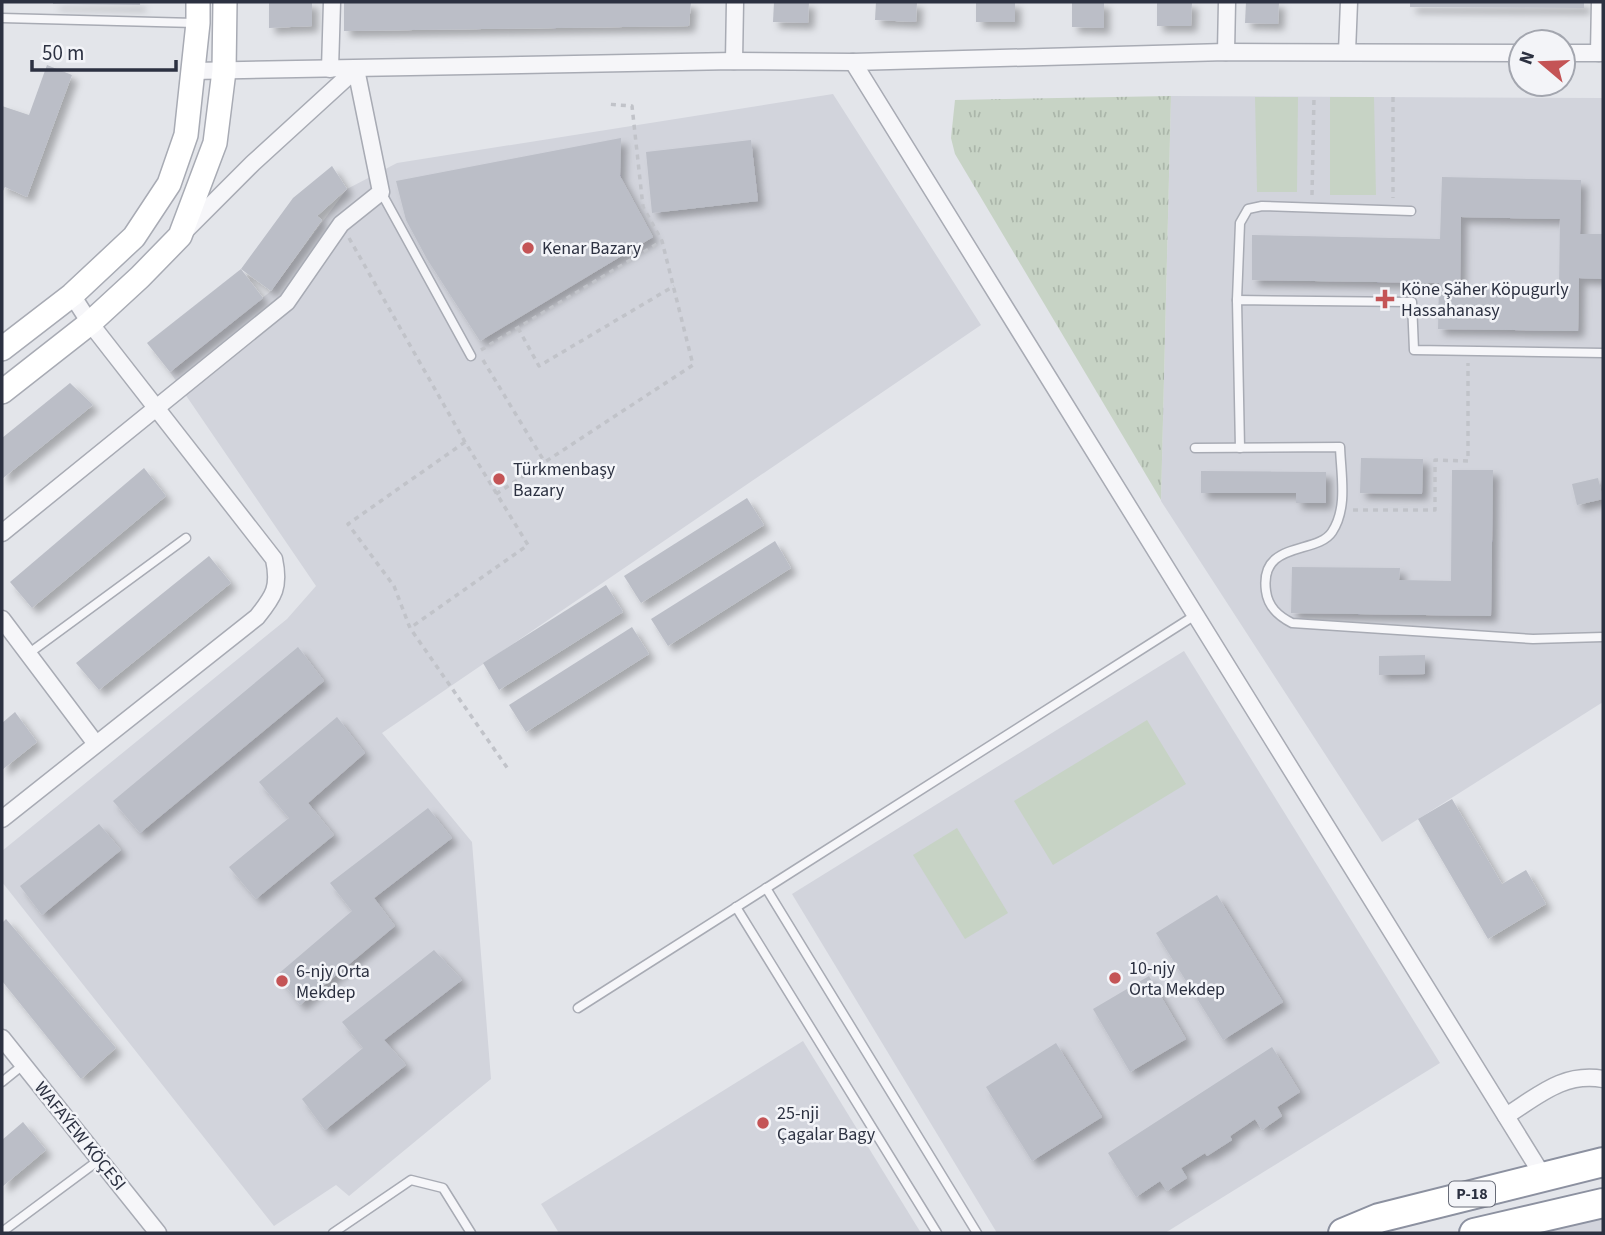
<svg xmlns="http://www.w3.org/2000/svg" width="1605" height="1235" font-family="'Source Sans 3',sans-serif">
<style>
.built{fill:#d2d4dc}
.grass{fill:url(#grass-tufts)}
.garden{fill:#c7d3c5}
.building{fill:#bbbec7;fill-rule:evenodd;filter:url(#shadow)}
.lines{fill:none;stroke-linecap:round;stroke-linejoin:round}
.lane-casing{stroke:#a8abb4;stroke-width:11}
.street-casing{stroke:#a8abb4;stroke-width:19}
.secondary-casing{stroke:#a8abb4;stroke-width:26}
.highway-casing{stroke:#8c91a0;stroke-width:32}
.path{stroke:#c1c3c9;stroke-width:3.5;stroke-dasharray:5 5;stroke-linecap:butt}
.lane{stroke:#f6f6f9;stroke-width:8}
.street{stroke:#f6f6f9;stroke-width:16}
.secondary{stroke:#fff;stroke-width:23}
.highway{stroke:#fff;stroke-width:28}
.poi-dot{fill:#c45456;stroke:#f3f4f8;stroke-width:2.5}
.labels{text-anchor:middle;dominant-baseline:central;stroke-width:5;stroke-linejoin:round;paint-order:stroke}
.shield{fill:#f3f4f8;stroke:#686c78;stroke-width:2}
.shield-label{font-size:16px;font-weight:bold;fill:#2c3141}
.poi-label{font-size:18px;fill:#2c3141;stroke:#f3f4f8;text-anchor:start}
.street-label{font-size:18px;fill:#2c3141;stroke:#f3f4f8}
</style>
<defs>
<pattern id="grass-tufts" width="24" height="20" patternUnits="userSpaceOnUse" patternTransform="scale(1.75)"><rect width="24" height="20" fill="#c7d3c5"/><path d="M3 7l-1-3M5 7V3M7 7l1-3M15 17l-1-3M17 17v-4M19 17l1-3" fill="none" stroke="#abb6aa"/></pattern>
<filter id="shadow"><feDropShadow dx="6" dy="6" stdDeviation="3.5" flood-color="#0004"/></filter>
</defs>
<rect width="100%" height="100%" fill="#e3e5ea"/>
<!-- built -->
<g class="built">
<path d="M833,94L981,325L382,733L472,842L491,1079L349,1196L336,1185L274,1226L2,882V851L287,619L316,586L170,372L271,291L347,189L397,163Z"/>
<path d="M1171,96L1603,98V702L1382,842L1161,501Z"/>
<path d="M1184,651L1440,1063L1165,1233H997L792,894Z"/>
<path d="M803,1041L921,1233H559L541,1204Z"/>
<path d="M1603,1219V1233H1535Z"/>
</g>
<!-- grass -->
<path class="grass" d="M1171,96L1161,500L955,154L951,138L955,100Z"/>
<!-- garden -->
<g class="garden">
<path d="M1255,97H1298L1297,192H1257Z"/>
<path d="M1330,97H1374L1376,195H1330Z"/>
<path d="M1147,720L1186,784L1053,865L1014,801Z"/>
<path d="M957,828L1008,913L965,939L913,855Z"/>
</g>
<!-- building -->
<g class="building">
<path d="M53,2H140V5L53,4Z"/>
<path d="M269,2H312V26L269,28Z"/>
<path d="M344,2H691L689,26L344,31Z"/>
<path d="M774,2H809L808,23L773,22Z"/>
<path d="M876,2H917L916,22L875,20Z"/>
<rect x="976" y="2" width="39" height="20"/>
<path d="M1072,2H1104V28L1072,27Z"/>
<path d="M1157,2H1192L1191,26H1157Z"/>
<path d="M1246,2H1279L1278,24L1245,23Z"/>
<path d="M1410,2H1584V8L1410,7Z"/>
<path d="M47,65L72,75L27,197L5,187L2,193V106L29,115Z"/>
<path d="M621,138L620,176L653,237L480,341L427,259L406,220L396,181Z"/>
<path d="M751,140L758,201L652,213L646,152Z"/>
<path d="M332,166L347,189L317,216L322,220L271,291L241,269L293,198Z"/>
<path d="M1442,177L1581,180L1580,234H1603V279L1579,278L1578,331L1438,329L1439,283L1252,280V235L1440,239ZM1461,217L1560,219L1559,290L1460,289Z"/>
<path d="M241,269L263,298L170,372L147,343Z"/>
<path d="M70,383L93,405L2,479V438Z"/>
<path d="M1361,458L1423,459L1422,494L1360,493Z"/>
<path d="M144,468L166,496L32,608L10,582Z"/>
<path d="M1452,470H1493L1491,616L1291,613L1292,567L1400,568L1399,580L1451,581Z"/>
<path d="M1201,471L1326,472V503H1296V493H1201Z"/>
<path d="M1598,478L1603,499L1577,505L1572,484Z"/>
<path d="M747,498L764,525L641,603L624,576Z"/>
<path d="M775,541L791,568L668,646L651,619Z"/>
<path d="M209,556L231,583L99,690L76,663Z"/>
<path d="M606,585L623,612L499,690L483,663Z"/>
<path d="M632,627L649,654L526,732L509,705Z"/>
<path d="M298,647L324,681L140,833L113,801Z"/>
<path d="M1425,655V674L1379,675V656Z"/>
<path d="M15,712L37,742L2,770V723Z"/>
<path d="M337,717L365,753L308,803L334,835L256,899L229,867L289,818L259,782Z"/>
<path d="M1452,799L1502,884L1526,870L1546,904L1488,939L1418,819Z"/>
<path d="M428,808L452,838L374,898L395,926L300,1005L277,975L352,911L330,883Z"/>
<path d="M99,824L121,850L42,915L20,886Z"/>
<path d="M1217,895L1283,1002L1223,1040L1156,933Z"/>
<path d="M6,919L116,1048L81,1079L2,981V923Z"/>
<path d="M434,950L462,980L384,1040L406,1065L325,1130L302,1099L363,1048L342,1022Z"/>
<path d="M1149,976L1186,1039L1130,1072L1093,1009Z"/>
<path d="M1056,1043L1102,1117L1032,1161L986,1087Z"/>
<path d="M1272,1047L1300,1092L1277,1107L1282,1116L1262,1130L1255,1119L1230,1136L1232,1140L1207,1156L1205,1153L1181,1168L1187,1178L1167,1191L1160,1181L1136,1197L1108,1153Z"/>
<path d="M23,1122L46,1150L2,1187V1140Z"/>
</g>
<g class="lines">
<!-- lane casing -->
<g class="lane-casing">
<g id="lane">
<path d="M2,18L195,23"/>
<path d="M381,192L471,356"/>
<path d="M1237,300L1240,223L1248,209L1262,206L1411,211"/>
<path d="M1195,448L1340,447C1341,475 1348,508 1332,532C1317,555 1259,540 1266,591C1268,607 1278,616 1292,623L1533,639L1603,637"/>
<path d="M1240,448L1237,300L1412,302L1414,350L1603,353"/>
<path d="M28,654L186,538"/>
<path d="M766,888L977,1233"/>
<path d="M736,907L937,1233"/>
<path d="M578,1008L1197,614"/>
<path d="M2,1082L23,1065"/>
<path d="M2,1232L99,1160"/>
<path d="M333,1233L411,1180L443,1188L471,1233"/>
</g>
</g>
<!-- street casing -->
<g class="street-casing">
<g id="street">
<path d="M1226,52L1227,2"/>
<path d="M1347,52L1349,2"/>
<path d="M1563,53H1603"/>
<path d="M1599,53L1600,2"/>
<path d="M734,61L735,2"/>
<path d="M853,62L1543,1176"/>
<path d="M330,69L332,2"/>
<path d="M193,71L734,61L853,62L1226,52L1521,53"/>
<path d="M185,231L253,163L356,69"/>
<path d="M2,533L287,302L341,224L381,192L356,69"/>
<path d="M2,619L96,744"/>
<path d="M2,819L257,617C274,596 280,587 274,559L90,323L72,295"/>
<path d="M2,1038L158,1233"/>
<path d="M1506,1116C1538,1096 1563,1072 1603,1079"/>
</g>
</g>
<!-- secondary casing -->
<g class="secondary-casing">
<g id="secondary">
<path d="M2,349L72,295L134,237L169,184L186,135L198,23V2"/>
<path d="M2,392L90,323L140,277L180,236L215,143L224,71L225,2"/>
</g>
</g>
<!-- highway casing -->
<g class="highway-casing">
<g id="highway">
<path d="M1343,1233L1379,1218L1603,1162"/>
<path d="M1474,1233L1603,1203"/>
</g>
</g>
<!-- path -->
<g class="path">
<path d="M1393,97V198"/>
<path d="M1312,195L1314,97"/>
<path d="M349,238L465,442L528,545L410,628"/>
<path d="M518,328L539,366L674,286"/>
<path d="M481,350L662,241"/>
<path d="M483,360L544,461"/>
<path d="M465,442L348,524L394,586L410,628L508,769"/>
<path d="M496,494L693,365L662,241L643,207L632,106L606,104"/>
<path d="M1353,510H1435V460L1468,461V363"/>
</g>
<!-- lane -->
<use href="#lane" class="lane"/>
<!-- street -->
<use href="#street" class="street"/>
<!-- secondary -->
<use href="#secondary" class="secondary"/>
<!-- highway -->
<use href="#highway" class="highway"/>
</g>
<!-- markers -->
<g class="poi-dot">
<circle cx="528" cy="248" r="7"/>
<path d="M1381.5 288.5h7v7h7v7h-7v7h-7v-7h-7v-7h7z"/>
<circle cx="499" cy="479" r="7"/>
<circle cx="1115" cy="978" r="7"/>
<circle cx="282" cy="981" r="7"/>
<circle cx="763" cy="1123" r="7"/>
</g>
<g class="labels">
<!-- shield labels -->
<rect class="shield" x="1449" y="1181.5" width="46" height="25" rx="5"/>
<g class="shield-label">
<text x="1472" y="1194">P-18</text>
</g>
<!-- poi labels -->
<g class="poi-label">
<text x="542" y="248">Kenar Bazary</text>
<text x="1401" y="289">Köne Şäher Köpugurly<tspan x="1401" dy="21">Hassahanasy</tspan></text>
<text x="513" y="469">Türkmenbaşy<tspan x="513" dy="21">Bazary</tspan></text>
<text x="1129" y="968">10-njy<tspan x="1129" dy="21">Orta Mekdep</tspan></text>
<text x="296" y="971">6-njy Orta<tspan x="296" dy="21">Mekdep</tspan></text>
<text x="777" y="1113">25-nji<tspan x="777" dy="21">Çagalar Bagy</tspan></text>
</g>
<!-- street labels -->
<g class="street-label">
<text transform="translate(80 1136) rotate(51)">WAFAÝEW KÖÇESI</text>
</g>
</g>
<!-- border -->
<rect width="1605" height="1235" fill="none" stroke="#2c3141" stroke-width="7"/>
<!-- north arrow -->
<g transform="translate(1542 63) rotate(289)"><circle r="33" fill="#f3f4f8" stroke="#a3a6af" stroke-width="2"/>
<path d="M0-5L12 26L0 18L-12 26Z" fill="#c45456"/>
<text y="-10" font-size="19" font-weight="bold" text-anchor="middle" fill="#2c3141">N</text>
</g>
<!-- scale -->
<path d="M32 60v10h144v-10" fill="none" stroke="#2c3141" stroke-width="3.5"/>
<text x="42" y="60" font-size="21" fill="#2c3141" stroke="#f3f4f8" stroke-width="5" paint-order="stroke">50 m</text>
</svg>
